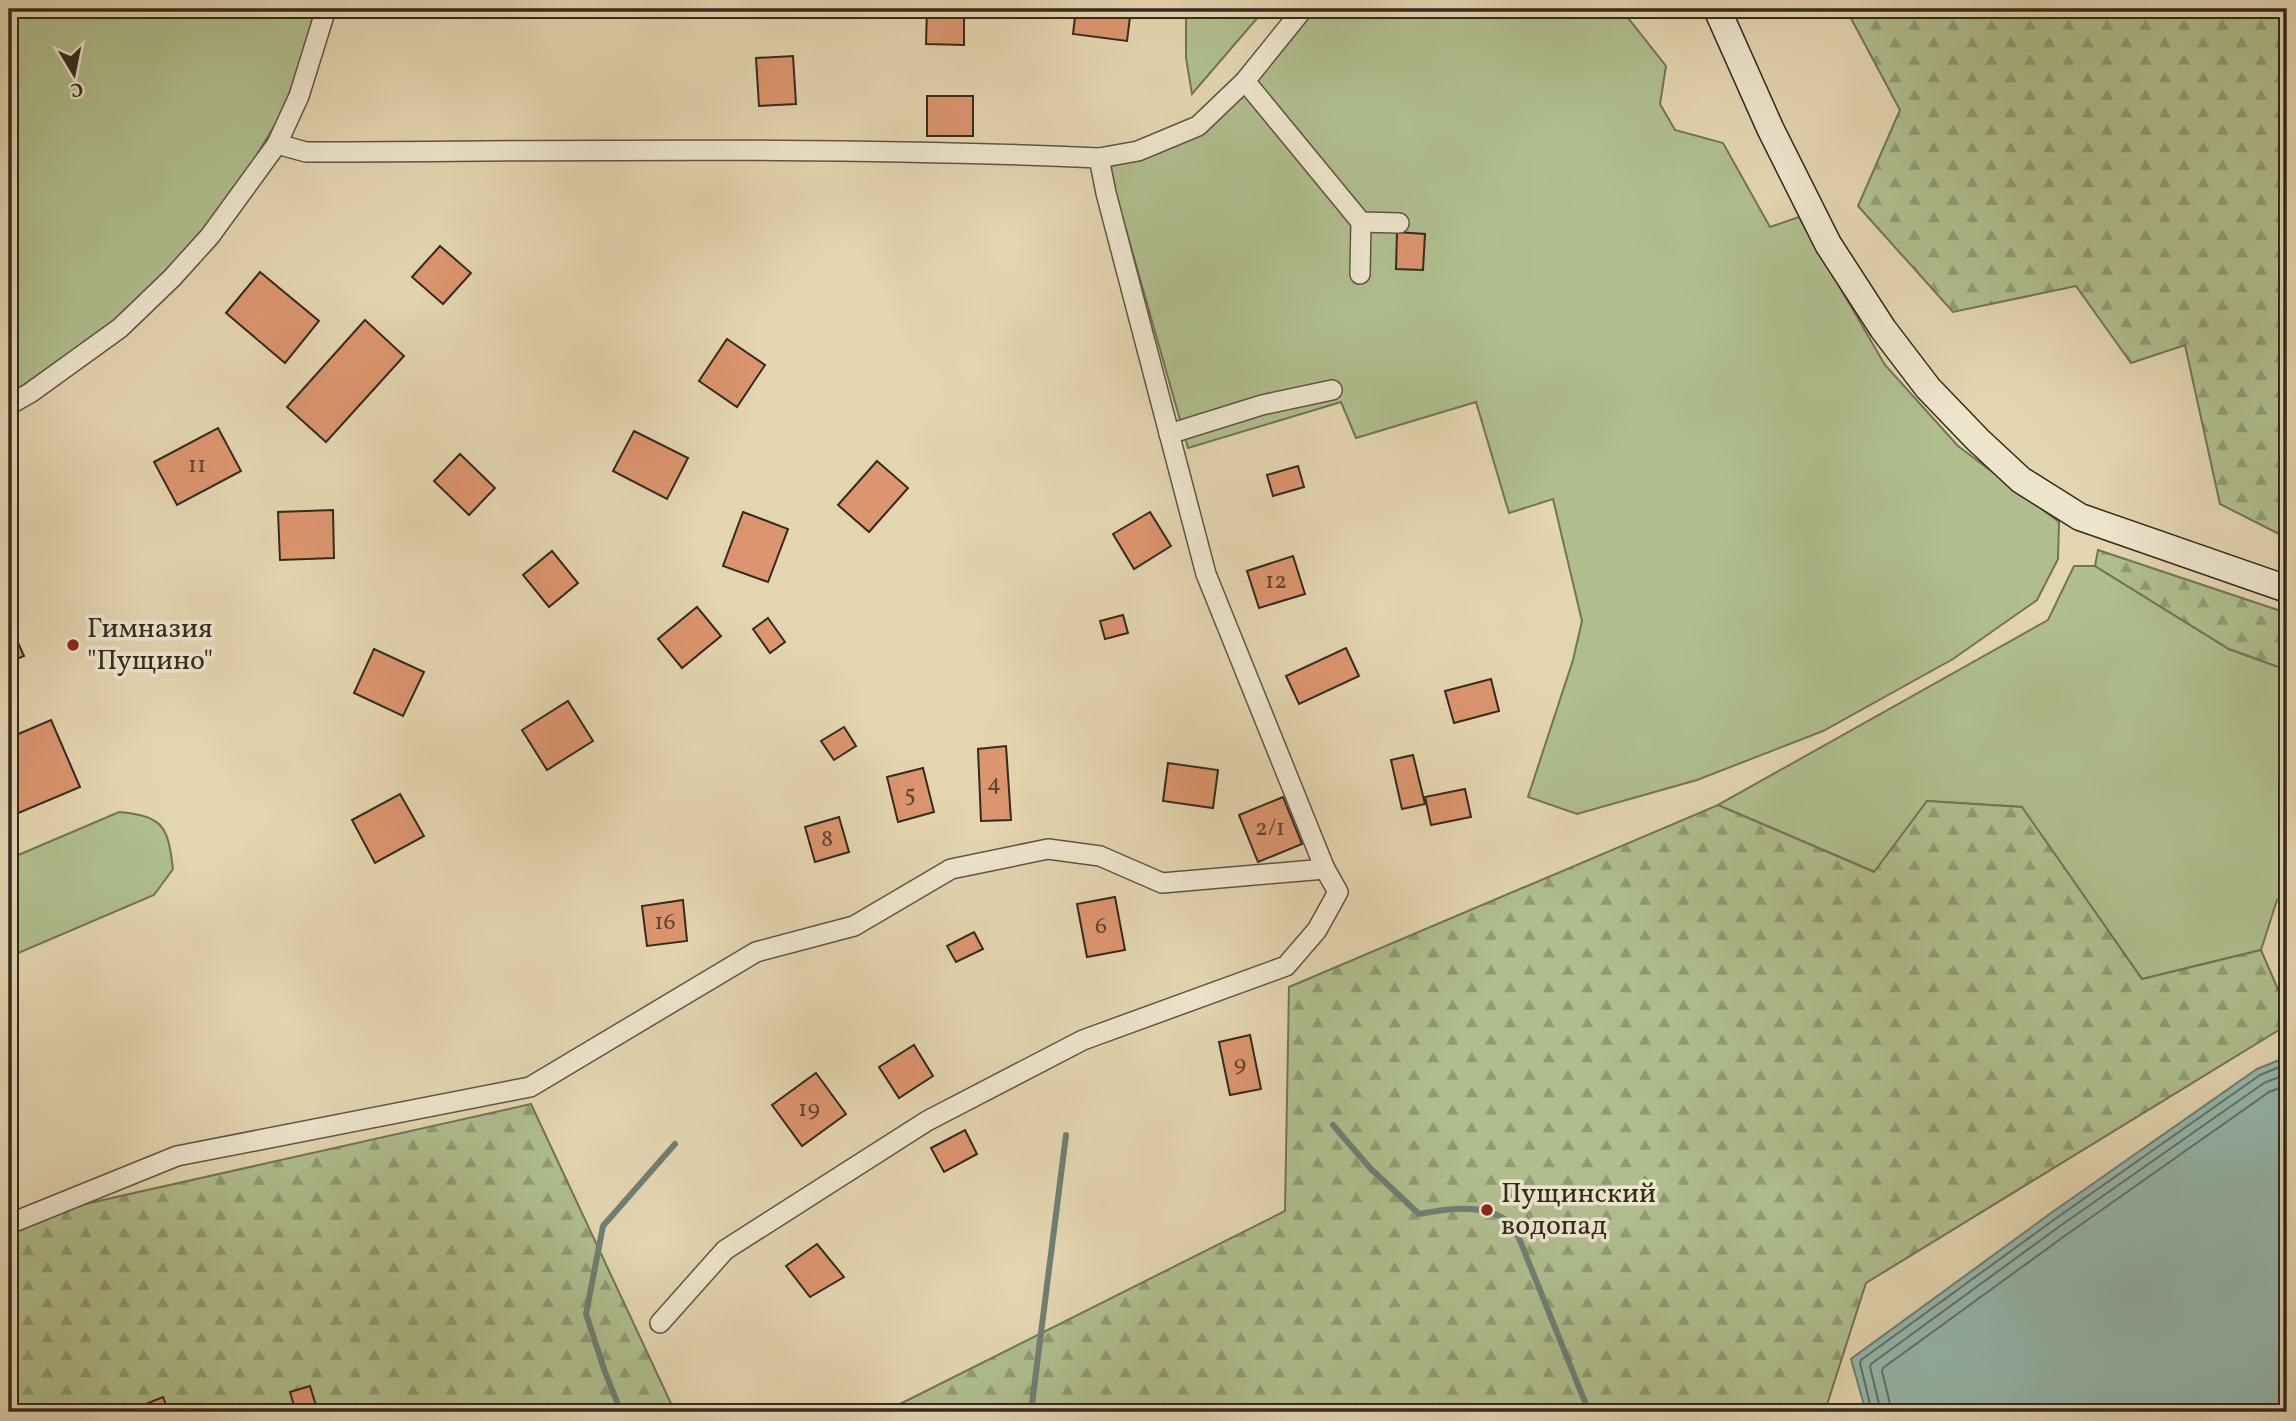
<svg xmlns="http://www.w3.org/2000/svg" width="2296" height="1421" font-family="Vollkorn,serif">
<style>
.green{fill:#b0be8e;stroke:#727456;stroke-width:2}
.forest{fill:url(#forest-firs);stroke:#727456;stroke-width:2}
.water{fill:#95b8ae;stroke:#6e7f74;stroke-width:2}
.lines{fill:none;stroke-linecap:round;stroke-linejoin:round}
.shore{stroke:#647166;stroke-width:2}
.stream{stroke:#6e7f74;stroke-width:6}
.building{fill:#dc956e;stroke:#342a1e;stroke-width:2}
.street-casing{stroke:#605542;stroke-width:22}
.secondary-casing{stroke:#342a1e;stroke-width:29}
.street{stroke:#ede4cc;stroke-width:19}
.secondary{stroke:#ede4cc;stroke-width:26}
.poi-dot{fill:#8f2418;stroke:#ede4cc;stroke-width:2.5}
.labels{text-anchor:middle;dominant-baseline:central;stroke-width:7;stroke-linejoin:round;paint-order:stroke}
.number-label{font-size:24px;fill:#5e4532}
.poi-label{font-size:28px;fill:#342a1e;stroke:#ede4cc;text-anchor:start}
</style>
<defs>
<pattern id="forest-firs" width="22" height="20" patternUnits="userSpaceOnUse" patternTransform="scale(1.75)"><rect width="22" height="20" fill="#b0be8e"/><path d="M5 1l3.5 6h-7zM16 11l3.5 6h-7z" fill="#909b73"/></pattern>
</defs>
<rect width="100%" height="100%" fill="#e3d5b0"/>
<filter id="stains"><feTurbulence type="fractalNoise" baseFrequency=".00286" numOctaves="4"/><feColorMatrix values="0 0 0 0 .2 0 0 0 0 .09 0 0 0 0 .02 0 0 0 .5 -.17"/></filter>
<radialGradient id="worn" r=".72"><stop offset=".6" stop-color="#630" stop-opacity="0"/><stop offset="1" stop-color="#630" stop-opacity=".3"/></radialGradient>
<!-- green -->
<g class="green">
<path d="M9,9H319L292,96L242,180L196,243L130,311L9,395Z"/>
<path d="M1186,9H1265L1192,94L1186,58Z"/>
<path d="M1309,9H1621L1666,66L1660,104L1675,130L1723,143L1770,227L1799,217L1885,365L1958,446L2059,522L2058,559L2037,600L1953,659L1823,731L1697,780L1577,814L1528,797L1573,660L1582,621L1553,499L1509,513L1476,402L1356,438L1341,402L1188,448L1106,159L1197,125Z"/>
<path d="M2074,566H2095L2229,649L2287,670V896L2277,900L2261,950L2142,979L2021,807L1927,801L1875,872L1718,805L2048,620Z"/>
<path d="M119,812C164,816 168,827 173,869L154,895L9,957V859Z"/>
</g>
<!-- forest -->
<g class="forest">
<path d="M1846,9H2287V538L2220,504L2185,345L2131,363L2076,286L1953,312L1858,206L1900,110Z"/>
<path d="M2098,550L2287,613V670L2229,649L2095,566Z"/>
<path d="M1927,801L2022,807L2142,979L2261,950L2287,1010V1025L1866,1283L1825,1411L884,1412L1285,1211L1289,987L1718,805L1874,872Z"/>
<path d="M531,1104L675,1412H9V1221Z"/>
</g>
<!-- water -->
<path class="water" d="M2287,1057V1412H1866L1851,1359L2051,1213L2257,1069Z"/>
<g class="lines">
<!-- shore -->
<g class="shore">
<path d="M1872,1412L1860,1363L1861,1360L2055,1219L2260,1075L2287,1064"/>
<path d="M1881,1412L1870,1367L1871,1364L2060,1226L2264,1083L2287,1074"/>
<path d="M1892,1412L1882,1371L1883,1368L2066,1235L2269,1092L2287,1085"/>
</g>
<!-- stream -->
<g class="stream">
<path d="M1333,1125L1370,1168L1419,1214C1446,1209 1482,1203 1506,1220C1511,1224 1515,1232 1519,1238L1589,1412"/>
<path d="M621,1412L605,1372L586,1314L603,1226L675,1144"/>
<path d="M1031,1412L1066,1135"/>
</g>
</g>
<!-- building -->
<g class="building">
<path d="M927,9H964V45L926,44Z"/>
<path d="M1076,9H1131L1127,41L1073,34Z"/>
<path d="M793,56L796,104L759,106L756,58Z"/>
<rect x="927" y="96" width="46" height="40"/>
<path d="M1397,232L1425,234L1423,270L1396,269Z"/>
<path d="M440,246L471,273L443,304L412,277Z"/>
<path d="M260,272L319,321L285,363L226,313Z"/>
<path d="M365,320L404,356L326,442L287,407Z"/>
<path d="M727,339L765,365L737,407L699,381Z"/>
<path d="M218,428L241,471L177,505L154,462Z"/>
<path d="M634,431L688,458L667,499L613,471Z"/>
<path d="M460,454L495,488L469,515L434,481Z"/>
<path d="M877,461L908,488L869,532L838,505Z"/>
<path d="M1298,466L1304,487L1273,496L1267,475Z"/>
<path d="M333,510L334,558L280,560L278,512Z"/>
<path d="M743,512L788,529L768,582L723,566Z"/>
<path d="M1150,512L1171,546L1134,569L1113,534Z"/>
<path d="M552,551L578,583L549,607L523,575Z"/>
<path d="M1293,556L1305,594L1259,608L1247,571Z"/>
<path d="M697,607L721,636L682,668L658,639Z"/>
<path d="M1123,615L1128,633L1105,639L1100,621Z"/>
<path d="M768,618L785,642L770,653L753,629Z"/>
<path d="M9,623L24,656L9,662Z"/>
<path d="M1346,648L1359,676L1299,704L1286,676Z"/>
<path d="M374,649L424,672L403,716L354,693Z"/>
<path d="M1491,679L1499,711L1454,723L1445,691Z"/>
<path d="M568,701L593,741L547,770L522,730Z"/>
<path d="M51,720L80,787L9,817V738Z"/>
<path d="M844,727L856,746L834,760L821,741Z"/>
<path d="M1006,746L1011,820L981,821L978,749Z"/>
<path d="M1413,755L1425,804L1402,809L1391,760Z"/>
<path d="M1168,763L1218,770L1213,808L1163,801Z"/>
<path d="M923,768L934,812L898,822L887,777Z"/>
<path d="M1465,789L1471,817L1431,825L1425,797Z"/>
<path d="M400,794L424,836L375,863L352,820Z"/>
<path d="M1283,797L1302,844L1258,862L1239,815Z"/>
<path d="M839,817L849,852L815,862L805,827Z"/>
<path d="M1115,897L1125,950L1087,957L1077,904Z"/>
<path d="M683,900L687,941L647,946L642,906Z"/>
<path d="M974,932L983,949L956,962L947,946Z"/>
<path d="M1250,1035L1261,1089L1230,1095L1219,1042Z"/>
<path d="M914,1045L933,1076L899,1098L879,1067Z"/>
<path d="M816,1073L846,1114L802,1146L772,1105Z"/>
<path d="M965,1130L977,1154L944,1172L931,1148Z"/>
<path d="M817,1244L844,1277L810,1297L786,1266Z"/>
<path d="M310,1386L318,1412H296L290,1392Z"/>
<path d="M163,1397L169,1412H138L136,1408Z"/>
</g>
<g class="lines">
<!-- street casing -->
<g class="street-casing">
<g id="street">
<path d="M1245,81L1361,222L1399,223"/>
<path d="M277,144L306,152C570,151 835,146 1099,158L1106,193L1206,574L1325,869L1338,892L1317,930L1286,966L1083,1040L927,1121L725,1250L660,1323"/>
<path d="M1099,158L1138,151L1198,126L1245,81L1303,9"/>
<path d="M1360,274L1361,222"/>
<path d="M9,405L30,393L120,328L172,278L210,236L277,144L299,96L326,9"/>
<path d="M1169,434L1262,405L1332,390"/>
<path d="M9,1224L177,1156L530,1087L756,952L854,926L951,869L1048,849L1100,856L1162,883L1325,869"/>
</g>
</g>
<!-- secondary casing -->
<g class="secondary-casing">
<path id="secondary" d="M1717,9L1770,128L1828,244L1883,329L1928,388L1978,440L2021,480L2080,517L2287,589"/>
</g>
<!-- street -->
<use href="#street" class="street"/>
<!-- secondary -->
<use href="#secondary" class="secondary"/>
</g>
<!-- markers -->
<g class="poi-dot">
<circle cx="73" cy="645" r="7"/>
<circle cx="1487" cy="1210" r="7"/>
</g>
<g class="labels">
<!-- number labels -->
<g class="number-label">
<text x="197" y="466">11</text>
<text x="1276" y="582">12</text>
<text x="994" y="784">4</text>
<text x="910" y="795">5</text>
<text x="1270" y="829">2/1</text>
<text x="827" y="840">8</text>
<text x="665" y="923">16</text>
<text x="1101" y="927">6</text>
<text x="1240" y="1065">9</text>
<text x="809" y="1110">19</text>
</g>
<!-- poi labels -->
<g class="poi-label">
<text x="87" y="629">Гимназия<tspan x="87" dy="32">"Пущино"</tspan></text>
<text x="1501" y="1194">Пущинский<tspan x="1501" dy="32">водопад</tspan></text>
</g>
</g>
<!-- margin -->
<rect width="2296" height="1421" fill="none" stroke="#e3d5b0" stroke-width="35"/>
<rect x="10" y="10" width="2275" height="1400" fill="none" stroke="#342a1e" stroke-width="3.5"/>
<rect x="18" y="18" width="2261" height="1386" fill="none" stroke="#342a1e" stroke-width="2"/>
<!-- north arrow -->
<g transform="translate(74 74) rotate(170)" stroke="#ede4cc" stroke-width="5" paint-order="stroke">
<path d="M0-5L12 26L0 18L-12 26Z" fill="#342a1e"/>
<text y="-10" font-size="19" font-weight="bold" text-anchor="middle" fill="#342a1e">С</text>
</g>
<rect width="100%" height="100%" filter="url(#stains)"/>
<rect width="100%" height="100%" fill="url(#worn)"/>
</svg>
